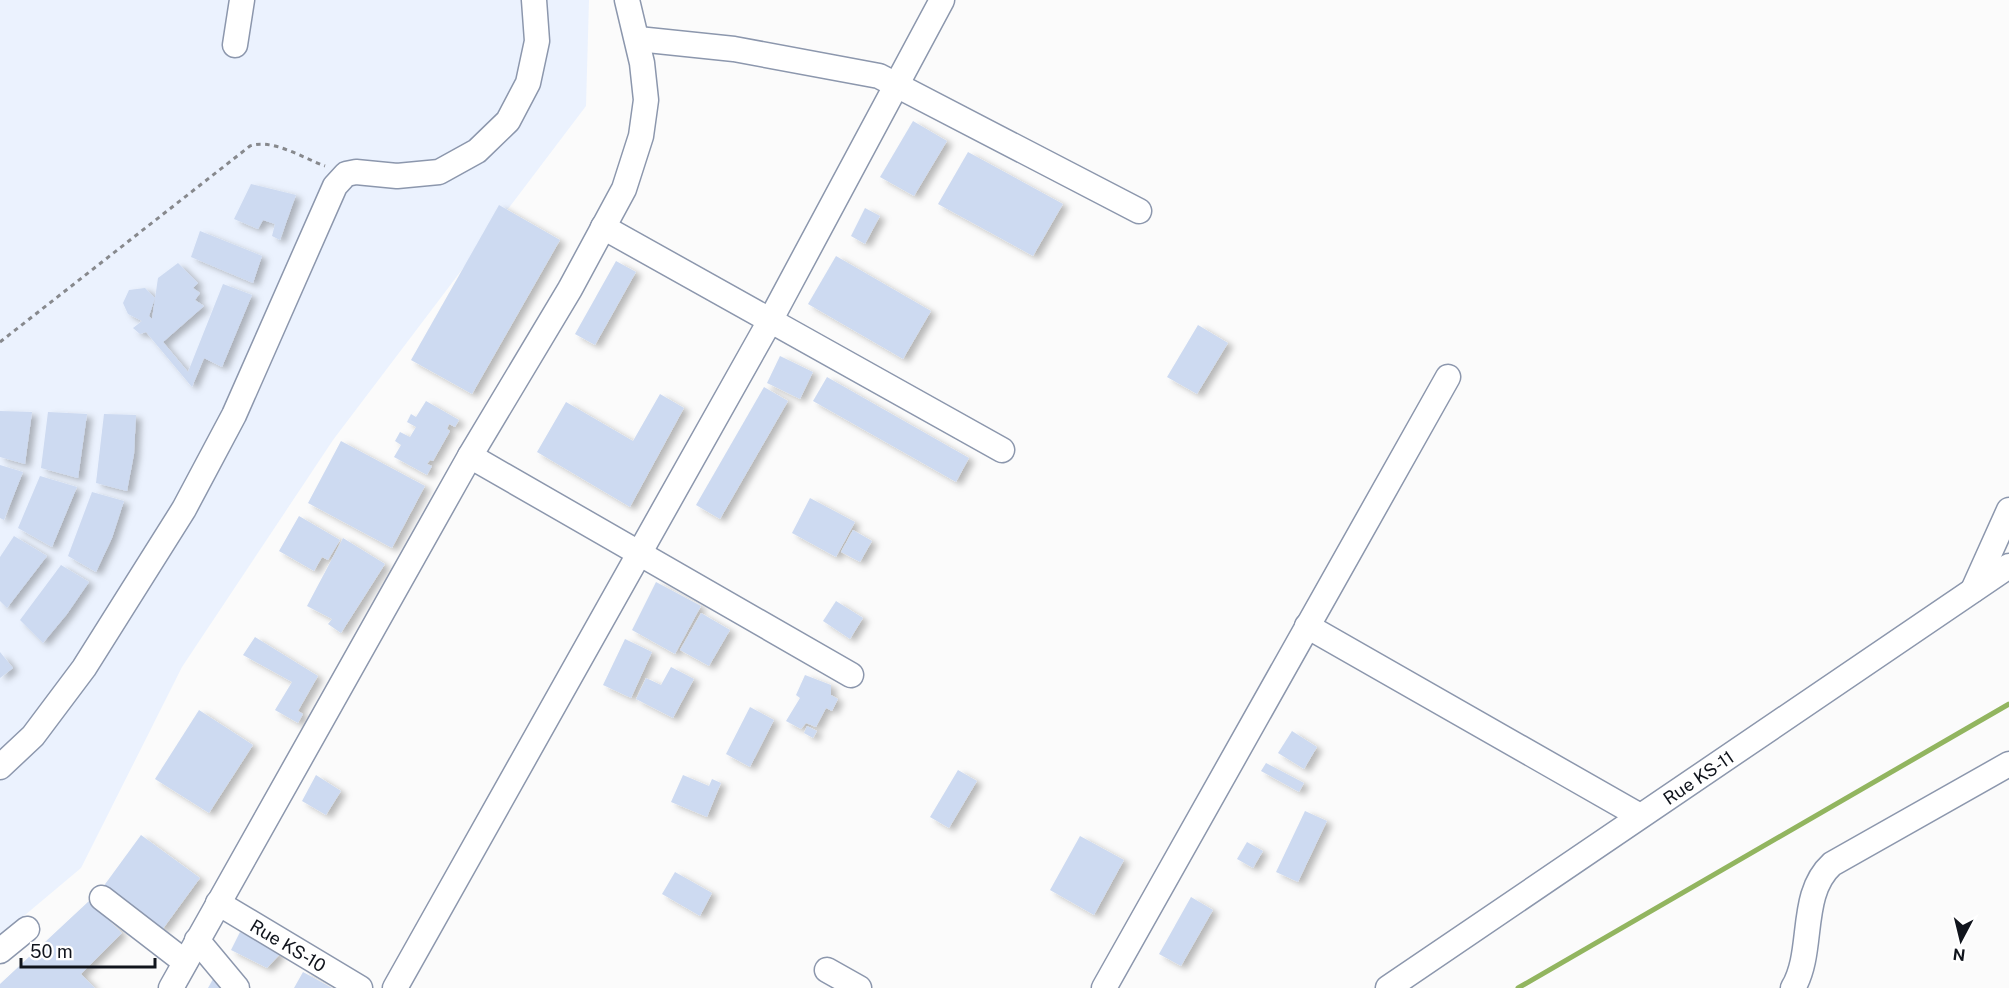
<svg xmlns="http://www.w3.org/2000/svg" width="2009" height="988" font-family="'Public Sans',sans-serif">
<style>
.built{fill:#ebf2fe}
.lines{fill:none;stroke-linecap:round;stroke-linejoin:round}
.stream{stroke:#92b55f;stroke-width:5}
.building{fill:#cddaf1;filter:url(#shadow)}
.minor-casing{stroke:#8c97ad;stroke-width:27}
.path{stroke:#87898d;stroke-width:3;stroke-dasharray:4.5 4.5;stroke-linecap:butt}
.minor{stroke:#fff;stroke-width:24}
.labels{text-anchor:middle;dominant-baseline:central;stroke-width:5;stroke-linejoin:round;paint-order:stroke}
.street-label{font-size:18px;fill:#10141c;stroke:#fff}
</style>
<defs>
<filter id="shadow"><feDropShadow dx="5.5" dy="3.5" stdDeviation="3" flood-color="#0004"/></filter>
</defs>
<rect width="100%" height="100%" fill="#fbfbfb"/>
<!-- built -->
<path class="built" d="M0,0H589L586,106L333,440L182,667L81,868L0,936Z"/>
<g class="lines">
<!-- stream -->
<path class="stream" d="M1518,988L2009,704"/>
</g>
<!-- building -->
<g class="building">
<path d="M913,121L947,141L914,196L880,177Z"/>
<path d="M968,152L1063,204L1033,256L938,204Z"/>
<path d="M251,184L296,195L280,240L272,236L275,224L263,220L258,229L234,219Z"/>
<path d="M499,205L560,240L472,394L411,360Z"/>
<path d="M865,208L880,216L865,244L851,236Z"/>
<path d="M200,231L262,256L253,283L191,257Z"/>
<path d="M836,256L931,311L903,359L808,304Z"/>
<path d="M616,261L636,272L595,345L575,334Z"/>
<path d="M178,263L198,283L193,288L200,293L195,300L204,306L163,342L188,372L223,284L252,295L222,367L204,358L192,387L146,332L140,334L133,328L142,321L128,314L123,303L129,290L145,288L155,298L149,316L152,319L158,278Z"/>
<path d="M1198,325L1228,343L1197,394L1167,377Z"/>
<path d="M780,356L813,372L800,399L767,383Z"/>
<path d="M827,377L969,458L956,482L813,401Z"/>
<path d="M764,387L788,401L720,519L696,505Z"/>
<path d="M660,394L684,408L630,507L537,452L566,402L633,441Z"/>
<path d="M426,401L459,420L455,427L449,424L447,429L450,431L433,461L430,460L427,464L432,466L427,475L394,457L401,445L395,441L400,432L410,437L416,427L407,422L411,414L416,417Z"/>
<path d="M0,411L32,412L25,464L0,457Z"/>
<path d="M48,412L87,414L78,478L41,468Z"/>
<path d="M104,414L136,415L134,454L127,491L96,483Z"/>
<path d="M341,441L425,486L392,548L308,503Z"/>
<path d="M0,465L23,472L4,520L0,518Z"/>
<path d="M40,476L77,487L52,547L18,528Z"/>
<path d="M92,492L124,501L112,538L96,572L68,556Z"/>
<path d="M810,498L855,522L836,557L792,533Z"/>
<path d="M299,516L340,540L328,560L322,557L314,571L279,551Z"/>
<path d="M853,530L872,541L860,562L841,552Z"/>
<path d="M14,536L47,556L7,608L0,601V557Z"/>
<path d="M343,538L385,564L341,633L328,624L332,619L307,606Z"/>
<path d="M61,565L89,582L67,614L43,643L20,620Z"/>
<path d="M656,582L701,606L675,654L632,630Z"/>
<path d="M836,601L863,618L850,639L823,621Z"/>
<path d="M701,613L730,630L709,666L680,650Z"/>
<path d="M255,637L318,676L298,711L303,714L298,723L275,710L292,682L243,655Z"/>
<path d="M625,639L652,652L631,698L603,685Z"/>
<path d="M0,652L13,668L0,678Z"/>
<path d="M671,667L694,679L673,718L636,699L646,678L661,685Z"/>
<path d="M805,675L831,685V695L838,699L832,711L826,708L816,727L806,723L801,729L786,721L800,698L796,695Z"/>
<path d="M750,707L774,720L750,767L726,754Z"/>
<path d="M199,710L253,745L209,813L155,779Z"/>
<path d="M807,726L817,731L813,738L804,733Z"/>
<path d="M1292,731L1317,747L1304,769L1278,753Z"/>
<path d="M1266,763L1304,783L1299,792L1261,771Z"/>
<path d="M958,770L977,781L949,828L930,817Z"/>
<path d="M316,775L341,791L326,815L302,801Z"/>
<path d="M683,775L709,786L712,779L721,783L707,817L671,802Z"/>
<path d="M1305,811L1327,821L1298,882L1276,872Z"/>
<path d="M141,835L200,878L162,930L103,887Z"/>
<path d="M1080,836L1124,860L1094,915L1050,890Z"/>
<path d="M1247,842L1263,851L1253,868L1237,859Z"/>
<path d="M675,872L712,893L700,916L662,894Z"/>
<path d="M1191,897L1213,910L1181,966L1159,954Z"/>
<path d="M89,901L122,933L81,974L95,988H0V984Z"/>
<path d="M240,932L281,953L267,968L231,950Z"/>
<path d="M303,972L332,988H294Z"/>
<path d="M213,979L224,984L223,988H208Z"/>
</g>
<g class="lines">
<!-- minor casing -->
<g class="minor-casing">
<g id="minor">
<path d="M638,39L734,49L879,76L1139,211"/>
<path d="M235,45L242,0"/>
<path d="M603,227L1002,450"/>
<path d="M470,456L851,675"/>
<path d="M1973,590L2009,510"/>
<path d="M1307,626L1640,816"/>
<path d="M0,767L33,736L84,668L184,509L234,415L335,186L346,174L356,172L397,176L439,172L477,151L508,121L528,83L537,41L534,0"/>
<path d="M102,898L185,962"/>
<path id="s1" d="M218,903L360,988"/>
<path d="M197,940L237,988"/>
<path d="M0,951L27,929"/>
<path d="M827,970L859,988"/>
<path d="M171,988L470,456L570,289L624,189L641,136L646,100L642,63L627,0"/>
<path d="M395,988L771,319L942,0"/>
<path d="M1104,988L1448,377"/>
<path id="s2" d="M1388,988L2009,566"/>
<path d="M1793,988C1815,951 1798,895 1832,864L2009,764"/>
</g>
</g>
<!-- path -->
<path class="path" d="M0,342L250,146C272,138 303,158 325,166"/>
<!-- minor -->
<use href="#minor" class="minor"/>
</g>
<g class="labels">
<!-- street labels -->
<g class="street-label">
<text stroke="none"><textPath href="#s2" startOffset="375">Rue KS-11</textPath></text>
<text stroke="none"><textPath href="#s1" startOffset="82">Rue KS-10</textPath></text>
</g>
</g>
<!-- north arrow -->
<g transform="translate(1961 940) rotate(187)" stroke="#ffffff" stroke-width="4.5" paint-order="stroke">
<path d="M0-4.5L10 22L0 15L-10 22Z" fill="#10141c"/>
<text y="-9" font-size="16" font-weight="bold" text-anchor="middle" fill="#10141c">N</text>
</g>
<!-- scale -->
<path d="M21 958v9h134v-9" fill="none" stroke="#10141c" stroke-width="3"/>
<text x="30" y="958" font-size="18" fill="#10141c" stroke="#ffffff" stroke-width="4.5" paint-order="stroke">50 m</text>
</svg>
